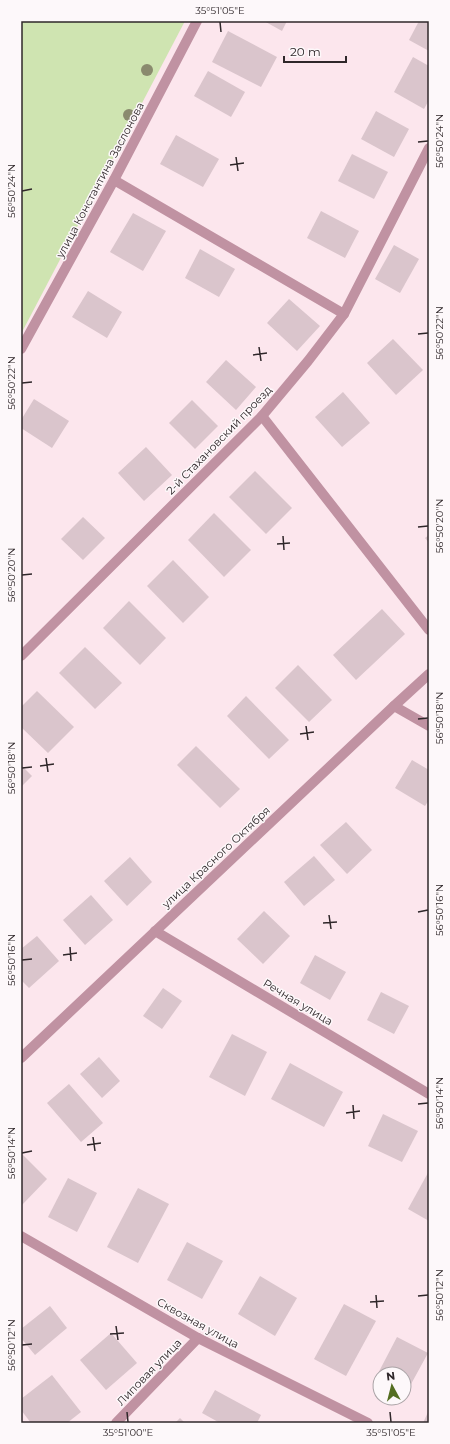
<svg xmlns="http://www.w3.org/2000/svg" width="450" height="1444" font-family="Montserrat,sans-serif">
<style>
.green{fill:#cfe4b1}
.building{fill:#dac5cc}
.lines{fill:none;stroke-linecap:round;stroke-linejoin:round}
.minor{stroke:#c092a2;stroke-width:10}
.tree{fill:#8a8a6e}
.ticks{fill:none;stroke:#2f272a;stroke-width:1.5}
.labels{text-anchor:middle;dominant-baseline:central;stroke-width:3;stroke-linejoin:round;paint-order:stroke}
.street-label{font-size:11px;fill:#2f272a;stroke:#fdf8fa}
.neatline{fill:none;stroke:#2f272a;stroke-width:1.5}
.ticks-label{font-size:10px;text-anchor:middle;fill:#2f272a}
</style>
<rect width="100%" height="100%" fill="#fce6ed"/>
<!-- green -->
<path class="green" d="M21,21H185L21,334Z"/>
<!-- building -->
<g class="building">
<path d="M264,21H287L282,31Z"/>
<path d="M419,21H429V51L409,40Z"/>
<path d="M228,31L277,57L261,87L212,62Z"/>
<path d="M413,57L429,66V100L424,109L394,92Z"/>
<path d="M208,71L245,92L231,117L194,96Z"/>
<path d="M376,111L409,129L394,157L361,139Z"/>
<path d="M176,135L219,159L203,187L160,164Z"/>
<path d="M352,154L388,172L374,199L338,181Z"/>
<path d="M321,211L359,231L345,258L307,238Z"/>
<path d="M133,213L166,231L143,271L110,252Z"/>
<path d="M394,245L419,259L400,293L375,279Z"/>
<path d="M200,249L235,269L219,297L185,278Z"/>
<path d="M88,291L122,312L107,338L72,317Z"/>
<path d="M289,299L320,326L297,351L267,323Z"/>
<path d="M393,339L423,370L396,395L367,363Z"/>
<path d="M226,360L256,387L236,410L206,382Z"/>
<path d="M343,392L370,423L342,447L315,417Z"/>
<path d="M34,399L69,421L52,448L21,428V420Z"/>
<path d="M192,400L218,426L195,449L169,423Z"/>
<path d="M146,447L172,475L144,501L118,473Z"/>
<path d="M255,471L292,508L266,534L229,497Z"/>
<path d="M214,513L251,550L224,577L188,540Z"/>
<path d="M83,517L105,538L83,560L61,539Z"/>
<path d="M429,535V543L425,538Z"/>
<path d="M173,560L209,597L183,623L147,586Z"/>
<path d="M129,601L166,638L140,665L103,628Z"/>
<path d="M382,609L405,634L356,680L333,655Z"/>
<path d="M85,647L122,683L95,709L59,673Z"/>
<path d="M298,665L332,700L309,722L275,688Z"/>
<path d="M37,691L74,727L48,753L21,727V707Z"/>
<path d="M246,696L289,740L269,759L227,716Z"/>
<path d="M196,746L240,789L220,808L177,765Z"/>
<path d="M412,760L429,770V800L425,806L395,788Z"/>
<path d="M21,765L32,776L21,787Z"/>
<path d="M346,822L372,850L347,874L320,845Z"/>
<path d="M314,856L335,880L304,906L284,882Z"/>
<path d="M130,857L152,882L127,906L104,881Z"/>
<path d="M91,895L113,920L85,945L63,920Z"/>
<path d="M264,911L290,936L263,964L237,939Z"/>
<path d="M37,936L59,961L29,988L21,980V949Z"/>
<path d="M315,955L346,972L330,1000L300,983Z"/>
<path d="M163,988L182,1001L162,1029L143,1016Z"/>
<path d="M381,992L409,1006L394,1034L367,1020Z"/>
<path d="M232,1034L267,1052L245,1096L209,1077Z"/>
<path d="M99,1057L120,1081L102,1098L80,1074Z"/>
<path d="M290,1063L343,1092L324,1127L271,1099Z"/>
<path d="M69,1084L103,1123L81,1142L47,1103Z"/>
<path d="M383,1114L418,1131L402,1162L368,1146Z"/>
<path d="M21,1153L47,1179L21,1206Z"/>
<path d="M429,1171V1221L408,1209Z"/>
<path d="M68,1178L97,1193L77,1232L48,1217Z"/>
<path d="M138,1188L169,1204L138,1263L107,1247Z"/>
<path d="M187,1242L223,1261L202,1299L167,1280Z"/>
<path d="M260,1276L297,1298L275,1336L238,1314Z"/>
<path d="M344,1304L376,1321L346,1376L314,1359Z"/>
<path d="M50,1306L67,1328L35,1355L21,1338V1329Z"/>
<path d="M111,1333L137,1363L106,1390L80,1360Z"/>
<path d="M397,1337L428,1353L404,1397V1374H380V1387L373,1383Z"/>
<path d="M52,1375L81,1412L67,1423H31L21,1410V1399Z"/>
<path d="M215,1390L261,1415L257,1423H220L202,1413Z"/>
<path d="M429,1410V1423H423Z"/>
<path d="M180,1418L185,1423H175Z"/>
</g>
<g class="lines">
<!-- minor -->
<g class="minor">
<path d="M114,180L344,314"/>
<path d="M21,349L114,180L197,21"/>
<path d="M262,416L429,630"/>
<path d="M21,656L262,416L308,361L344,314L429,148"/>
<path d="M394,706L429,726"/>
<path d="M155,931L429,1094"/>
<path d="M21,1058L394,706L429,674"/>
<path d="M21,1236L198,1338L368,1423"/>
<path d="M116,1423L198,1338"/>
</g>
</g>
<!-- trees -->
<g class="tree">
<circle cx="147" cy="70" r="6"/>
<circle cx="129" cy="115" r="6"/>
</g>
<!-- ticks -->
<path class="ticks" d="M220,22L221,32M418,142L428,141M236,157L238,171M230,165L244,163M22,191L32,189M418,334L428,333M259,347L261,361M253,355L267,353M22,383L32,382M418,527L428,526M283,536L284,550M277,544L290,543M22,575L32,574M418,719L428,718M306,726L308,740M300,734L314,732M46,758L48,772M40,766L54,764M22,768L32,767M418,912L428,910M329,915L331,929M323,923L337,922M70,947L71,961M63,955L77,953M22,960L32,959M418,1104L428,1103M353,1105L354,1119M346,1113L360,1111M93,1137L95,1151M87,1145L101,1143M22,1153L32,1151M376,1295L377,1308M418,1296L428,1295M370,1302L384,1301M116,1326L118,1340M110,1334L124,1333M22,1345L32,1344M127,1412L128,1422M390,1412L391,1422"/>
<g class="labels">
<!-- street labels -->
<g class="street-label">
<text transform="translate(100 180) rotate(-62)">улица Константина Заслонова</text>
<text transform="translate(219 440) rotate(-46)">2-й Стахановский проезд</text>
<text transform="translate(216 857) rotate(-43)">улица Красного Октября</text>
<text transform="translate(298 1002) rotate(31)">Речная улица</text>
<text transform="translate(198 1323) rotate(29)">Сквозная улица</text>
<text transform="translate(149 1372) rotate(-46)">Липовая улица</text>
</g>
</g>
<!-- border -->
<rect width="450" height="1444" fill="none" stroke="#fdf8fa" stroke-width="44"/>
<!-- north arrow -->
<g transform="translate(392 1386) rotate(353)"><circle r="19" fill="#fdf8fa" stroke="#aba4a7"/>
<path d="M0-3L7 15L0 10L-7 15Z" fill="#546e21"/>
<text y="-6" font-size="11" font-weight="bold" text-anchor="middle" fill="#2f272a">N</text>
</g>
<!-- scale -->
<path d="M284 56v6h62v-6" fill="none" stroke="#2f272a" stroke-width="2"/>
<text x="290" y="56" font-size="12" fill="#2f272a" stroke="#fdf8fa" stroke-width="3" paint-order="stroke">20 m</text>
<rect x="22" y="22" width="406" height="1400" class="neatline"/>
<g class="ticks-label">
<text x="220" y="14">35°51'05"E</text>
<text transform="translate(439 141) rotate(-90)" y="4">56°50'24"N</text>
<text transform="translate(11 191) rotate(-90)" y="4">56°50'24"N</text>
<text transform="translate(439 333) rotate(-90)" y="4">56°50'22"N</text>
<text transform="translate(11 383) rotate(-90)" y="4">56°50'22"N</text>
<text transform="translate(439 526) rotate(-90)" y="4">56°50'20"N</text>
<text transform="translate(11 575) rotate(-90)" y="4">56°50'20"N</text>
<text transform="translate(439 718) rotate(-90)" y="4">56°50'18"N</text>
<text transform="translate(11 768) rotate(-90)" y="4">56°50'18"N</text>
<text transform="translate(439 910) rotate(-90)" y="4">56°50'16"N</text>
<text transform="translate(11 960) rotate(-90)" y="4">56°50'16"N</text>
<text transform="translate(439 1103) rotate(-90)" y="4">56°50'14"N</text>
<text transform="translate(11 1153) rotate(-90)" y="4">56°50'14"N</text>
<text transform="translate(439 1295) rotate(-90)" y="4">56°50'12"N</text>
<text transform="translate(11 1345) rotate(-90)" y="4">56°50'12"N</text>
<text x="128" y="1436">35°51'00"E</text>
<text x="391" y="1436">35°51'05"E</text>
</g>
</svg>
